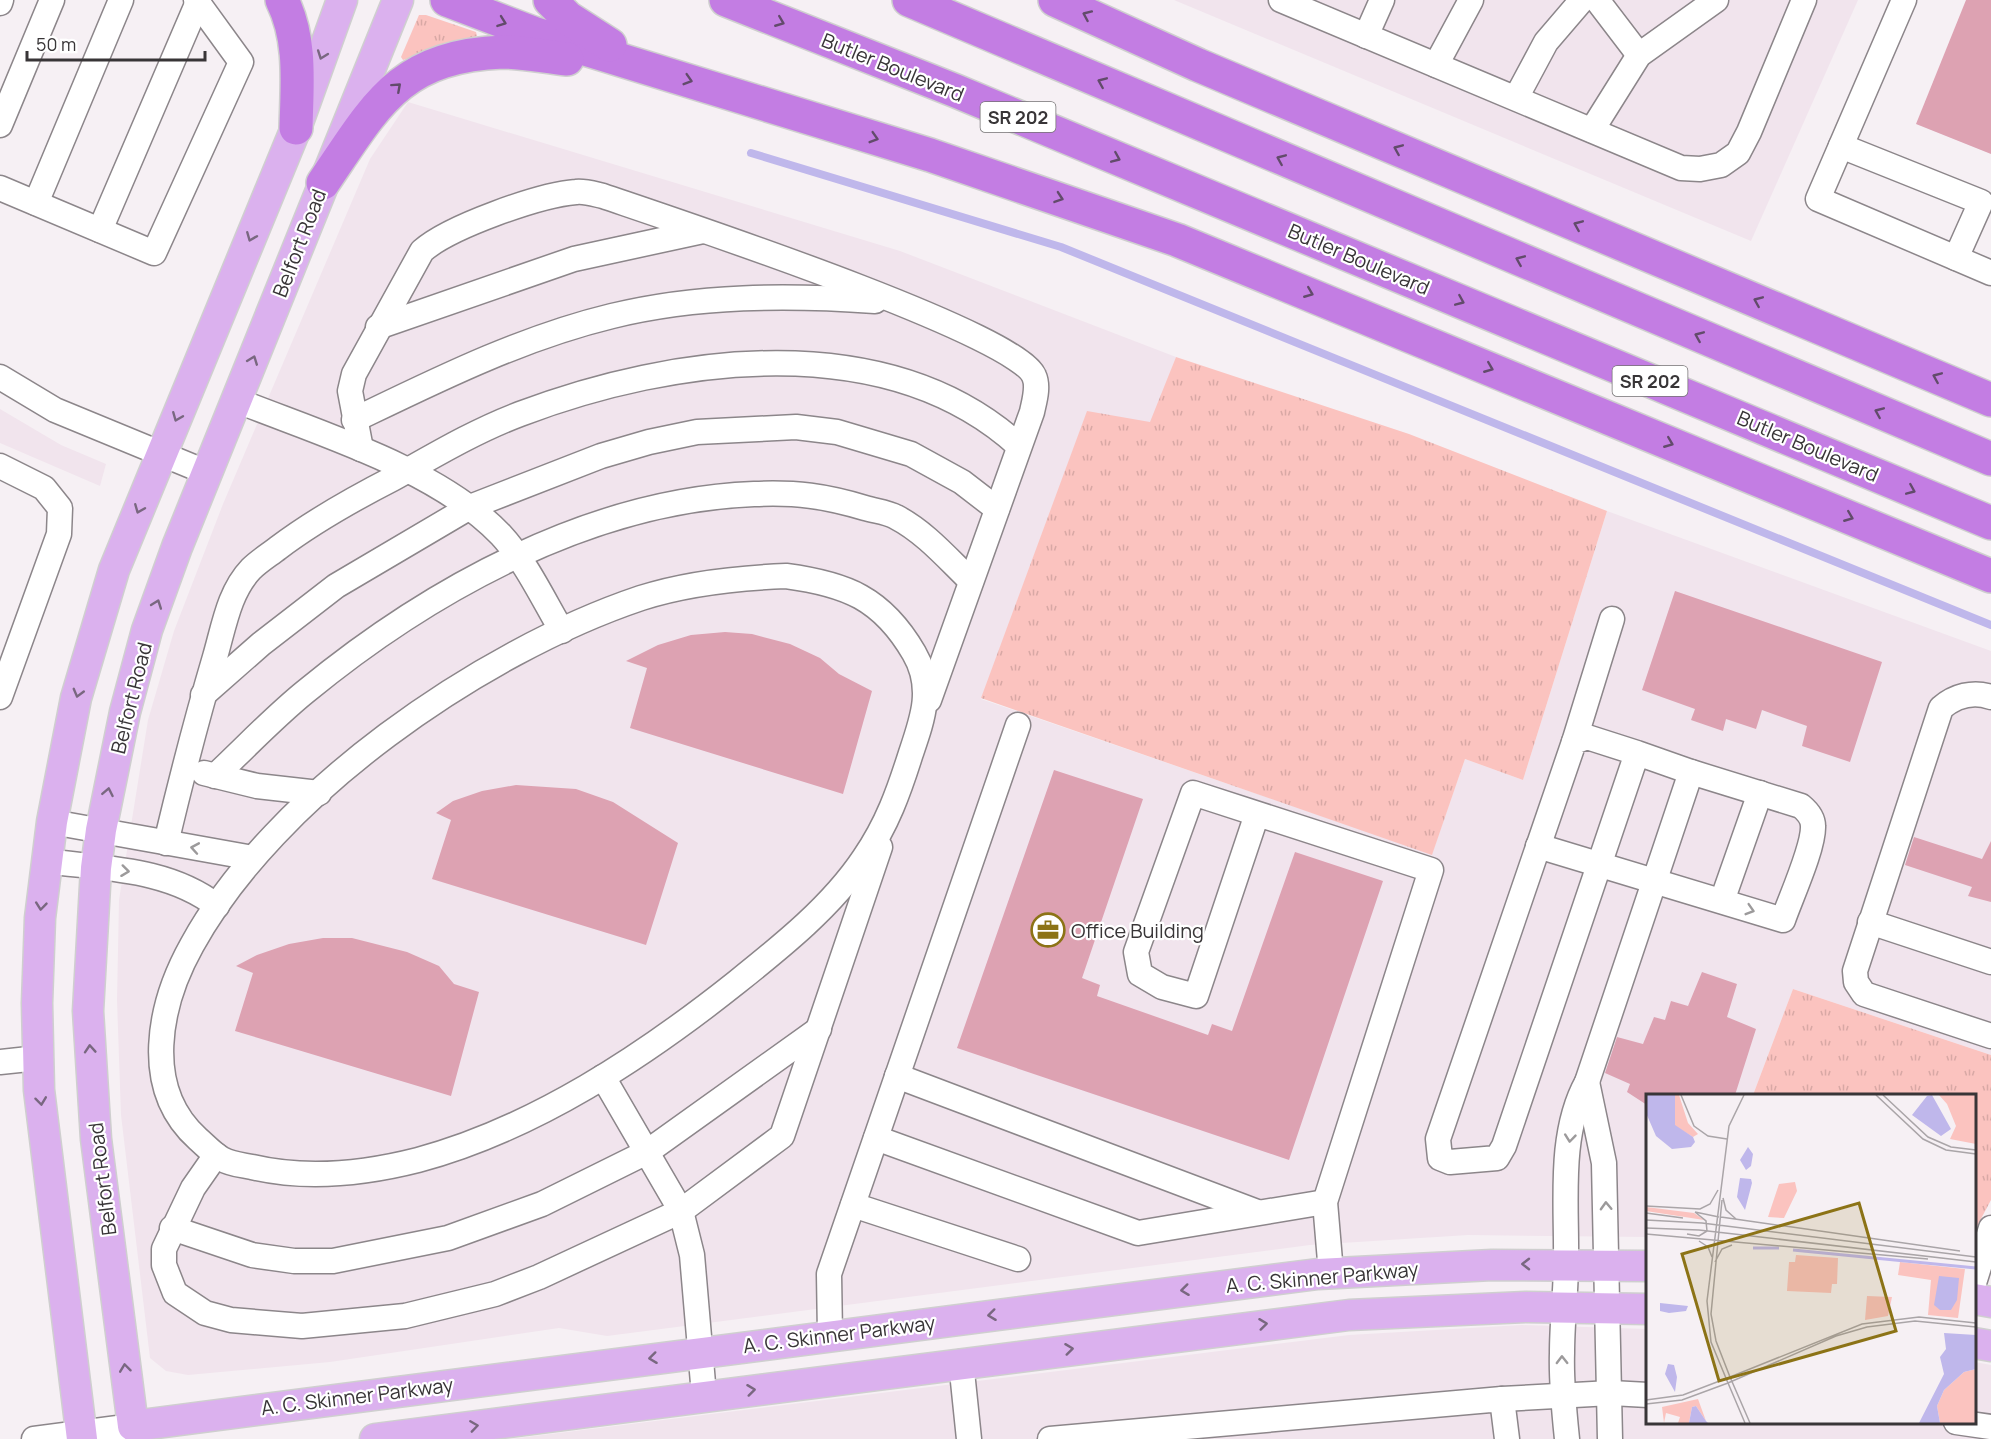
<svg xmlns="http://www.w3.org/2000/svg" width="1991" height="1439" font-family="Manrope,sans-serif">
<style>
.built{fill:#f1e4ed}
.grass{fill:url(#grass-tufts)}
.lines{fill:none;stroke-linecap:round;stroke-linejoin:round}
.stream{stroke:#bfb7eb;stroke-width:8}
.building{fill:#dda2b2}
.minor-casing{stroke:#8c868a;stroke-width:27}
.major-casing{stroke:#cfcfcf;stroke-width:33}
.highway-casing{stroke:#cfcfcf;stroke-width:36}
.minor{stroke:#fff;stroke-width:24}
.major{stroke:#dbb1ee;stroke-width:30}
.highway{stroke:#c37de3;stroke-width:33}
.oneway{stroke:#624b6b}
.oneway2{stroke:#796780}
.oneway3{stroke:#9c9a9b}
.labels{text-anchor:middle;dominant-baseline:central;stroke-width:4.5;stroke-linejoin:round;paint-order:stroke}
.shield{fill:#fff;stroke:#747273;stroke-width:1.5}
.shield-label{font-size:18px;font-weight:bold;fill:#383537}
.street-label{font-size:20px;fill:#383537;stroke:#fff}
.poi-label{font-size:20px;fill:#383537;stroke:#fff;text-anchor:start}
.inset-river{fill:none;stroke:#bfb7eb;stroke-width:3}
.inset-road{fill:none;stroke:#aaa5a8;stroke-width:1.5}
.view{fill:#8c7316;fill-opacity:0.15;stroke:#8c7316;stroke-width:3}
.inset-edge{fill:none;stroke:#383537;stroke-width:3}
</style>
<defs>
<pattern id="grass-tufts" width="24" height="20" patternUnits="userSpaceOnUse" patternTransform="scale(1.5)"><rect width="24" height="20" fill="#fbc3bf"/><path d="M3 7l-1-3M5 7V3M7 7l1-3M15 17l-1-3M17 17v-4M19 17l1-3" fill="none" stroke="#d8a8a5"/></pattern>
</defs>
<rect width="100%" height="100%" fill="#f6f0f4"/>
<!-- built -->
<g class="built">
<path d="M1174,0H1858L1751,241Z"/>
<path d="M408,102L900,251L1176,357L1151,423L1087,412L981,699L1432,854L1465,759L1523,780L1607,511L1991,651V1055L1793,989L1753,1095L1648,1096L1647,1237L1468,1235L1310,1245L607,1336L559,1328L330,1362L188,1375L166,1371L150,1358L121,1115L117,1000L119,900L148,720L174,631L223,504L370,159Z"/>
<path d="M0,409L61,445L106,464L100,486L0,443Z"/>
<path d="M1522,1325L1647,1329L1648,1422H1974L1975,1362L1991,1365V1439H510L1349,1335Z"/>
</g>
<!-- grass -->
<g class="grass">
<path d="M419,15H426L476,32L477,36L403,60L401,57Z"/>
<path d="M1176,357L1409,434L1607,511L1523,780L1465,759L1432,855L981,698L1087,411L1150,422Z"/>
<path d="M1793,989L1991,1055V1200L1975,1230L1974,1096L1753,1095Z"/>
</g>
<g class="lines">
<!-- stream -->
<path class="stream" d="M751,153L1061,247L1991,625"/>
</g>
<!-- building -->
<g class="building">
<path d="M1966,0H1991V154L1916,124Z"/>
<path d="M1675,591L1882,662L1850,762L1802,746L1807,726L1762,710L1756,729L1726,719L1723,731L1691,720L1695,709L1642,690Z"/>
<path d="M725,632L752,634L790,644L820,658L839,674L872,691L843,794L630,728L647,668L626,661L658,645L691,635Z"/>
<path d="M1054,770L1143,799L1082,978L1100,985L1097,996L1208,1035L1212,1024L1232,1031L1295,852L1383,881L1289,1160L957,1048Z"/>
<path d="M516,785L576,789L613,802L678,843L646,945L432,879L451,820L436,813L453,801L482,791Z"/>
<path d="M1914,837L1982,859L1991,841V902L1968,896L1972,887L1905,865Z"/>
<path d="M323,938H352L407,952L439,966L454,984L479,992L451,1096L235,1031L253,973L236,966L257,955L289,944Z"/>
<path d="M1702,972L1737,984L1727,1017L1756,1029L1735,1095H1647V1105L1627,1092L1630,1084L1605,1073L1617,1037L1643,1044L1654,1017L1665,1020L1671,1001L1688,1006Z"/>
</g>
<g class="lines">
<!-- minor casing -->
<g class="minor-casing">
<g id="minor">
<path d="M1281,0L1681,168L1700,169L1721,165L1738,153L1749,132L1804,0"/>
<path d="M1597,0L1639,55"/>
<path d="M1904,0L1818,199L1991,273"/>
<path d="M0,3L1,0"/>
<path d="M1366,36L1382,0"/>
<path d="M1436,65L1471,0"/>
<path d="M1516,98L1546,42L1582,0"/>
<path d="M0,125L52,0"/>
<path d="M1592,130L1639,55L1716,0"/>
<path d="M1841,146L1981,202L1956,258"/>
<path d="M0,188L154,253L241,62L196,0"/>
<path d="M36,203L121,0"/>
<path d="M100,230L198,2"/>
<path d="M378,327L574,259L703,231"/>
<path d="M0,377L55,410L208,473"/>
<path d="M238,401C321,434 438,469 501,535C526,562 543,599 562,631"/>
<path d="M354,420C437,380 521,338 612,316C698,295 788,295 875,301"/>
<path d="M361,449L350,391L354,374L422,251C449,227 539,195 576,192C585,191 594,194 603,196C664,217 1017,333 1034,376C1039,387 1034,402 1032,412L929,700"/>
<path d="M0,466L44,488L60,508L59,534L0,697"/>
<path d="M786,576C846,584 882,598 914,653C934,687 923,718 911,753C899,791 887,825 864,858C832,906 782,946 737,982C644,1056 534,1129 418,1160C363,1174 307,1180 252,1167C242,1165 230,1164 222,1159C213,1154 205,1145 198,1139C141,1088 159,1004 192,945C275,794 480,652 641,598C687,583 737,578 786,576Z"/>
<path d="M203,695L261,644L336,586L470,507L601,456L649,442L697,432L796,427L837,432L911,454L962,482L997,509"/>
<path d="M1991,697C1973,691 1955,696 1941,708L1855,971L1856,982L1864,994L1991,1036"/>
<path d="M1574,742L1612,619"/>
<path d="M204,773L257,786L319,793"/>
<path d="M215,776C245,748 273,718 305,692C429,590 591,500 754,494C796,492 825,496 865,508C875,511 887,512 896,517C925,532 948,559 971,581"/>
<path d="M1257,814L1196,996L1162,987L1140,974L1136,952L1193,793L1431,870L1325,1202L1331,1273"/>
<path d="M52,822L253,858"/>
<path d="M166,843C181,780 197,718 215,657C224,626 229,592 251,569C259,561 269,555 278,548C315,520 353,499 394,478C435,455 475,431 520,414C673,356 887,326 1019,446"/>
<path d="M1538,846L1783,920C1791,897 1814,847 1813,826C1813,818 1807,811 1801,806L1691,772"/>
<path d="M46,861C105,869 168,868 217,906"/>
<path d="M1722,901L1760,793"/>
<path d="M1870,922L1991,962"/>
<path d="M0,1062L38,1058"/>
<path d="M897,1076L1257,1212"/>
<path d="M603,1077L681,1211L692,1255L704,1395"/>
<path d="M1587,1082L1604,1163L1610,1439"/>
<path d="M876,1138L1138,1233L1325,1202"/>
<path d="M216,1155L193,1188L164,1249V1265L175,1293L205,1313L231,1320L302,1326L405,1316L495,1294L539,1277L681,1211L782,1136L880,847"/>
<path d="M853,1205L1018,1259"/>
<path d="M172,1228L252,1255L294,1261H333L448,1238L542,1204L647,1152L819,1029"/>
<path d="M1974,1283L1991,1228"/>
<path d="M830,1335L829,1274L1018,725"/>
<path d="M961,1362L969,1439"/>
<path d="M1502,1399L1611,1393L1648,1395"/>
<path d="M1956,1422L1991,1427"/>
<path d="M34,1439L133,1426L134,1439"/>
<path d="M1050,1439L1502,1399L1507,1439"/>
<path d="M1567,1439C1564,1410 1561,1382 1562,1353C1562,1322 1566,1292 1566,1261C1567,1204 1558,1134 1587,1082L1691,772L1637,753L1504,1146L1497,1158L1450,1162L1440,1158L1438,1139L1574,742L1587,737L1637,753"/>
</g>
</g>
<!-- major casing -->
<g class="major-casing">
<g id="major">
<path d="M398,0L177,547L147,630L125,712L101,830L96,868L88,1011L96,1139L133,1426L1318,1274L1492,1265L1648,1266"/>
<path d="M1974,1299L1991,1302"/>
<path d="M1974,1343L1991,1346"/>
<path d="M82,1439L39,1090L37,1003L40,918L52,822L76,698L114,570L296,128L342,0"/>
<path d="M375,1439L1349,1315L1526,1307L1648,1309"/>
</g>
</g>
<!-- highway casing -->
<g class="highway-casing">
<g id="highway">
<path d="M282,0C302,40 297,85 296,128"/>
<path d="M447,0L533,33L930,155L1177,240L1991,576"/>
<path d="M550,0L568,18L610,45"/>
<path d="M726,0L956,91L1991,523"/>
<path d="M909,0L1991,459"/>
<path d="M1055,0L1198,65L1991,400"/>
<path d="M323,183C376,105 399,56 503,52C524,52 546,57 567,59"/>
</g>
</g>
<!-- minor -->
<use href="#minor" class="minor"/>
<!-- major -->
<use href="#major" class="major"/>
<!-- highway -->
<use href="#highway" class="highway"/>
</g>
<!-- one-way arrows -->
<defs><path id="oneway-chevron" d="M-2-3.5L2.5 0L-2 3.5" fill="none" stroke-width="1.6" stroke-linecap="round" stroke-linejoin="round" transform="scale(1.5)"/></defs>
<g class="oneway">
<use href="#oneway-chevron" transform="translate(1087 15) rotate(-156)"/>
<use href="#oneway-chevron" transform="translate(502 22) rotate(20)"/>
<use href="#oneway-chevron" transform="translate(780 22) rotate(22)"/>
<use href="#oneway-chevron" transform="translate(688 80) rotate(17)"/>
<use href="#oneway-chevron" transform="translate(1102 82) rotate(-157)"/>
<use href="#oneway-chevron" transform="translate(397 87) rotate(-42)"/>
<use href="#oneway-chevron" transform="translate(874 138) rotate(17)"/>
<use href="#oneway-chevron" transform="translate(1398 149) rotate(-157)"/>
<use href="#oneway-chevron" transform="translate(1116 158) rotate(23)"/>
<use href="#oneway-chevron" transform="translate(1281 159) rotate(-157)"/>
<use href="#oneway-chevron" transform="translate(1059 198) rotate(19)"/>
<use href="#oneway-chevron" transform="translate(1578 225) rotate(-157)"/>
<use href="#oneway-chevron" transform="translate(1520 260) rotate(-157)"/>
<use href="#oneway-chevron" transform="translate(1309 293) rotate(22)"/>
<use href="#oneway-chevron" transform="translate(1460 301) rotate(23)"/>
<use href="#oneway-chevron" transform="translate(1758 301) rotate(-157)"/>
<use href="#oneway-chevron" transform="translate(1699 336) rotate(-157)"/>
<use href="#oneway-chevron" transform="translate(1489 368) rotate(22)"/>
<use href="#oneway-chevron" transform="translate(1937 377) rotate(-157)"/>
<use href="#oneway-chevron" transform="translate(1879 412) rotate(-157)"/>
<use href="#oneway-chevron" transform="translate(1669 443) rotate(22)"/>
<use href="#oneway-chevron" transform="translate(1911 490) rotate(23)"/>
<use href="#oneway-chevron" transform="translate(1849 517) rotate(22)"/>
</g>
<g class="oneway2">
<use href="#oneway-chevron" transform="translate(322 55) rotate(110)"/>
<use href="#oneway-chevron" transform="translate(251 237) rotate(112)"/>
<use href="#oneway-chevron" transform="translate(253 360) rotate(-69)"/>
<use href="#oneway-chevron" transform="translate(177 417) rotate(112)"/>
<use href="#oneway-chevron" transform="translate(139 509) rotate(112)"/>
<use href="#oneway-chevron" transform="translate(157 604) rotate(-70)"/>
<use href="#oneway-chevron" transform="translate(78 693) rotate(105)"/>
<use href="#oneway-chevron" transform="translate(108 792) rotate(-79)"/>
<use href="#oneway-chevron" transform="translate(41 906) rotate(96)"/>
<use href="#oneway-chevron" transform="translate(90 1049) rotate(-94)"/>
<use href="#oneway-chevron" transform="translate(41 1101) rotate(83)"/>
<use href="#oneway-chevron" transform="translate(1526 1264) rotate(180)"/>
<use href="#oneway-chevron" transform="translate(1185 1290) rotate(173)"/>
<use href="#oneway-chevron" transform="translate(992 1315) rotate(173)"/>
<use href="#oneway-chevron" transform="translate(1263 1324) rotate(-7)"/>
<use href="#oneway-chevron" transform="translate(1069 1349) rotate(-7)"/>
<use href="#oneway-chevron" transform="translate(653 1358) rotate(173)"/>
<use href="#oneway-chevron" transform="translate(125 1368) rotate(-97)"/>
<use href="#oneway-chevron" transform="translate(751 1390) rotate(-7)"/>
<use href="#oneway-chevron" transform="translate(474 1426) rotate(-8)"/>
</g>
<g class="oneway3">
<use href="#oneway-chevron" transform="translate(195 848) rotate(-170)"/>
<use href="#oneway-chevron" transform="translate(125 871) rotate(7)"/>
<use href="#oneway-chevron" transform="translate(1750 910) rotate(17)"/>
<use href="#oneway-chevron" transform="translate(1570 1138) rotate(96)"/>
<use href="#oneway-chevron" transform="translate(1606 1206) rotate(-92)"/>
<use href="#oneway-chevron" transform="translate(1562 1360) rotate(-91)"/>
</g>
<!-- icons -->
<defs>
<g id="office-ring" transform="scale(1.725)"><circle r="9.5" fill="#fff" stroke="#8c7316" stroke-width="1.5"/><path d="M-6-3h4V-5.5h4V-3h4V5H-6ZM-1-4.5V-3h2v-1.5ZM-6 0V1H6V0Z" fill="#8c7316"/></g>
</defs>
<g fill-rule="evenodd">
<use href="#office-ring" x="1048" y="930"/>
</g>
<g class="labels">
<!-- shield labels -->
<g class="shield">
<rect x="980.5" y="102" width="75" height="30" rx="4.5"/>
<rect x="1612.5" y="366" width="75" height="30" rx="4.5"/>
</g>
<g class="shield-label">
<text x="1018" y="117">SR 202</text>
<text x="1650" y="381">SR 202</text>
</g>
<!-- street labels -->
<g class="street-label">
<text transform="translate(893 67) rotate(22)">Butler Boulevard</text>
<text transform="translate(299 243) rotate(-69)">Belfort Road</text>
<text transform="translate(1359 259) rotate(23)">Butler Boulevard</text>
<text transform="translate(1808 446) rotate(23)">Butler Boulevard</text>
<text transform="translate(131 698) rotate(-76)">Belfort Road</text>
<text transform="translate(102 1179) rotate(-97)">Belfort Road</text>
<text transform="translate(1322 1277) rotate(-5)">A. C. Skinner Parkway</text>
<text transform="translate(839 1334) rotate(-7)">A. C. Skinner Parkway</text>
<text transform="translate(357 1396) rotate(-7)">A. C. Skinner Parkway</text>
</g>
<!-- poi labels -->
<g class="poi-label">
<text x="1071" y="930">Office Building</text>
</g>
</g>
<!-- overview -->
<g transform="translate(1646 1094)">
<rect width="330" height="330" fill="#f6f0f4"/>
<path d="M29,1H33L42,29L52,40L47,43L29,32ZM0,113L48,119L58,126L0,117ZM150,161L192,164L191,190H186L185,199L141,197L143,168H149ZM254,168L319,175L312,224L282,221L285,186L252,181ZM221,202L246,203L242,222L219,226Z" fill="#fbc3bf"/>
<path d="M293,1H330V50L304,45L310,32L301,10ZM149,88L151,97L138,124L122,123L133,90ZM330,275V329H294L291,312L298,296L318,278ZM52,305L60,327L50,312L46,313L43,329H32L34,323L20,319L18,329L16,313Z" fill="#fbc3bf"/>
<path d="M0,1H29V31L47,43L49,48L45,53L26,55L10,42L0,19ZM286,1L305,35L295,42L266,21L281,2ZM102,53L107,60L105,72L100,76L94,66ZM94,84L105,85L106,89L99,116L91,103ZM293,182L313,184L311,206L305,216H294L288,211ZM14,209L42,212L40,217L23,219L14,217ZM298,239L330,241V275L318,278L298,296L291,312L294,329H273L298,280L294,263L300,255ZM22,270L28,271L31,283L29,298L19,280ZM50,312L60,327L62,329H43L46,313Z" fill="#bfb7eb"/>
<path class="inset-river" d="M107,154H133M147,156L330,174"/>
<path class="inset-road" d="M35,1L48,32L62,42L81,45M98,1L83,32L61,207L65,248L82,289L190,242L221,233L269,227L330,233M230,1L277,45L300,56L330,60M237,1L282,43L305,53L330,56M77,104L80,116L90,125M76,106L65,220L70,247L84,283L216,230L273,223L330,229M0,112L54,115L64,110L72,96M49,118L73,123M0,119L37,124M75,123L314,157M0,126L56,129L330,163M0,134L53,136L330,168M0,140L282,165M41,140L53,142L61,137L60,127L49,118M53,147L62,153L66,163M69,168L76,155L86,151M0,306L37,301L84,283L104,329M0,310L36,306L82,289L99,329"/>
<path class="view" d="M213,109L250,237L73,287L36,160Z"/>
<rect width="330" height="330" class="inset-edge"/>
</g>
<!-- scale -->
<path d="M27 51v9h178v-9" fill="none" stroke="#383537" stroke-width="3"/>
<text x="36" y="51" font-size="18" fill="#383537" stroke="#ffffff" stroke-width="4.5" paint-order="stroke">50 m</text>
</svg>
